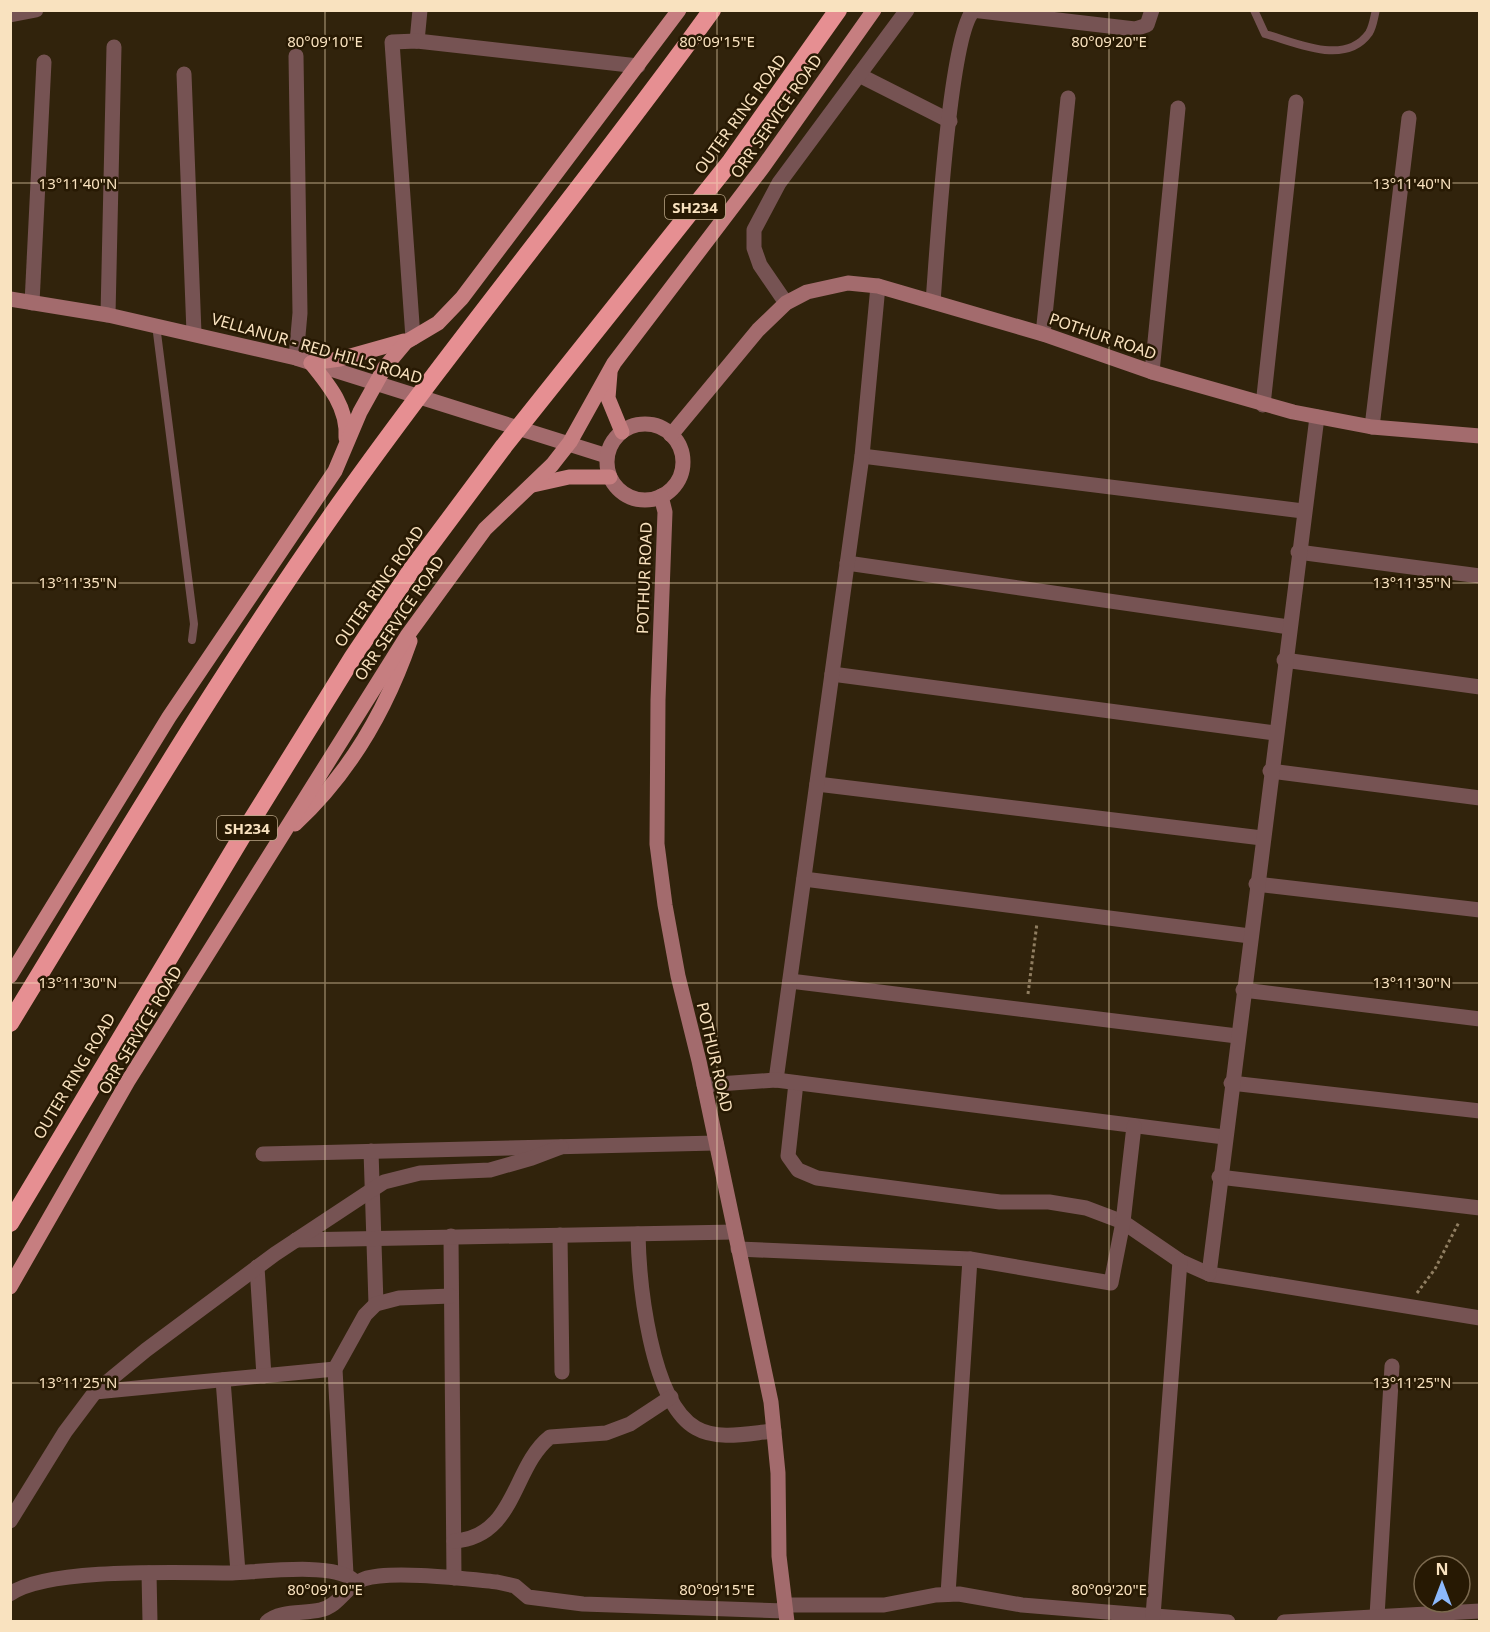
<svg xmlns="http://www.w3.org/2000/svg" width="1490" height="1632" font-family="'Noto Sans',sans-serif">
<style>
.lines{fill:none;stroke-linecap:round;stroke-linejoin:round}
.path{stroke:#907e61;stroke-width:3;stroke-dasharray:3 3;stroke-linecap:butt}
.lane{stroke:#765353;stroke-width:8}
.street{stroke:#765353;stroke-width:15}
.secondary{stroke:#a36b6d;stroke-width:15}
.primary{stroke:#c67e80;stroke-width:15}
.highway{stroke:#e68f92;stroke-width:18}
.ticks{fill:none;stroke:#f9e2bf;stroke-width:1.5;stroke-opacity:0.45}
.labels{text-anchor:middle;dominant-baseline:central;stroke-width:5;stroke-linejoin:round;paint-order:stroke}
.shield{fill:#271903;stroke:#baa687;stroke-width:1.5}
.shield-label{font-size:15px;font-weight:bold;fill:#f9e2bf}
.street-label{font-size:16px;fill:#f9e2bf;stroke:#271903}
.ticks-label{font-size:15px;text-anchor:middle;fill:#f9e2bf;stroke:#271903;stroke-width:5;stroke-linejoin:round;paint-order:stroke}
</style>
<rect width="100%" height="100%" fill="#31230c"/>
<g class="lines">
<!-- path -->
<g class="path">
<path d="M1028,994L1037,923"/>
<path d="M1417,1293L1435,1269L1459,1222"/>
</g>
<!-- lane -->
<g class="lane">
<path d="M1254,10L1265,34C1295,42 1345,67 1369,33C1373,27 1374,17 1376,10"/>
<path d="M156,325L194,624L192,640"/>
</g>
<!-- street -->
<g class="street">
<path d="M972,10L1135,29L1147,25L1152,10"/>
<path d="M10,15L36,10"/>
<path d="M417,41L420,10"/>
<path d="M296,56L300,313L296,358"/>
<path d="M184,74L194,333"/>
<path d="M859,75L950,121"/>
<path d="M933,302C937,253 949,38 973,11"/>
<path d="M32,303L44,62"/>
<path d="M786,303L760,265L754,248V230L779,183L907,10"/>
<path d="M108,315L114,47"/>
<path d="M1043,334L1068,98"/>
<path d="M413,338L392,42L417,41L638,66"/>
<path d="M1152,372L1178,108"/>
<path d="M1263,405L1296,102"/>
<path d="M1372,427L1409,118"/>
<path d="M862,456L1303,511"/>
<path d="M1298,552L1480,576"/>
<path d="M847,563L1289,627"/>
<path d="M1284,660L1480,687"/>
<path d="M832,674L1275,733"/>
<path d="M1270,771L1480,798"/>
<path d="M817,784L1262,838"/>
<path d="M804,879L1250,936"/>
<path d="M1256,884L1480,910"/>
<path d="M790,981L1237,1036"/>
<path d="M1243,990L1480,1019"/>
<path d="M776,1080L862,456L878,286"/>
<path d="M796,1083L788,1156L798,1170L817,1178L1000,1202H1049L1086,1208L1123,1222L1180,1261L1209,1274L1480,1318"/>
<path d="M1231,1083L1480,1111"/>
<path d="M704,1085L776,1080L1224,1137"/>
<path d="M371,1151L376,1304"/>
<path d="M263,1154L716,1143"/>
<path d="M1219,1177L1480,1208"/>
<path d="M638,1234C639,1281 650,1402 696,1428C718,1441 750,1433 774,1431"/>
<path d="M560,1235L562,1372"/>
<path d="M451,1236L454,1578"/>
<path d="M296,1240L735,1232"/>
<path d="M738,1249L970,1259L1111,1283L1123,1222L1134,1126"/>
<path d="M257,1267L264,1376"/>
<path d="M1209,1274L1317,417"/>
<path d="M223,1380L238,1572"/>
<path d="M95,1392L335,1369"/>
<path d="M10,1521L65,1432L95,1392L146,1350L275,1254L384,1182L420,1173L490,1170L532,1158L561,1147"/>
<path d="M454,1541C516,1537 512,1467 550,1437L606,1433L630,1424L671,1397"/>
<path d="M149,1573L150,1622"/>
<path d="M346,1574L335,1369L365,1315L376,1304L399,1298L451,1296"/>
<path d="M10,1594C48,1567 183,1573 232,1573C259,1572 334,1562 353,1580"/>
<path d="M948,1594L970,1259"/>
<path d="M784,1605H884L936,1595L959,1594L1022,1605L1228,1622"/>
<path d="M1153,1616L1180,1261"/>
<path d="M1377,1616L1392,1366"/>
<path d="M267,1622C280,1610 304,1614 320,1610C340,1606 346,1585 364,1579C391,1570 466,1579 497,1582L515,1586L528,1597L583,1604L785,1611"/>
<path d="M1284,1622L1480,1611"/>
</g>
<!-- secondary -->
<g class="secondary">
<path d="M10,299L108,315L296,358L607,456"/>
<circle cx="645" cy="462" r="38"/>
<path d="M671,435L758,330L786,303L807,292L848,283L878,286L1043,334L1152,372L1293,412L1372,427L1480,436"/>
<path d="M661,496L665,512L658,700L657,844L665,905L678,976L699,1061L771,1402L778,1473L779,1556L787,1622"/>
</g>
<!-- primary -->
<g class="primary">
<path d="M311,363L340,359L404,341"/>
<path d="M311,363C329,385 348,408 346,438"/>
<path d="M610,373L608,398L622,432"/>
<path d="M533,485L569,477H610"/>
<path d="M295,824C349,774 386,710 410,641"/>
<path d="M10,976L169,717L335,471L360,412L385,367L406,342L438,323L462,298L679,10"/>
<path d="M10,1287L128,1081L407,636L485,529L552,465L570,442L614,363L763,167L874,10"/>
</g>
<!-- highway -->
<g class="highway">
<path d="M10,1023C117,848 221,672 339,505C459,336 591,178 712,10"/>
<path d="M10,1223L250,823L353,657L410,572L504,446L731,161L838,10"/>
</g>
</g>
<!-- ticks -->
<path class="ticks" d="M325,10V1622M717,10V1622M1109,10V1622M10,183H1480M10,583H1480M10,983H1480M10,1383H1480"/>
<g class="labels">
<!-- shield labels -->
<g class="shield">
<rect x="665" y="195" width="60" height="24" rx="4.5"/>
<rect x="217" y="816" width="60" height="24" rx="4.5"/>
</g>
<g class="shield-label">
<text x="695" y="207">SH234</text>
<text x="247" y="828">SH234</text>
</g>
<!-- street labels -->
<g class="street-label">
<text transform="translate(740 114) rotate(-54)">OUTER RING ROAD</text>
<text transform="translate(776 116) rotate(-55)">ORR SERVICE ROAD</text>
<text transform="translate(1103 336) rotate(19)">POTHUR ROAD</text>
<text transform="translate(317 348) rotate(16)">VELLANUR - RED HILLS ROAD</text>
<text transform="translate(644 578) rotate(-88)">POTHUR ROAD</text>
<text transform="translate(379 586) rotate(-55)">OUTER RING ROAD</text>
<text transform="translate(399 618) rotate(-56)">ORR SERVICE ROAD</text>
<text transform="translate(140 1030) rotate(-59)">ORR SERVICE ROAD</text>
<text transform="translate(715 1057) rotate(77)">POTHUR ROAD</text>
<text transform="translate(74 1076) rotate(-59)">OUTER RING ROAD</text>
</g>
</g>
<g class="ticks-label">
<text x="325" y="47">80°09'10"E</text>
<text x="717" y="47">80°09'15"E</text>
<text x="1109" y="47">80°09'20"E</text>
<text x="78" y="189">13°11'40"N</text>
<text x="1412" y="189">13°11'40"N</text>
<text x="78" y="588">13°11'35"N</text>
<text x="1412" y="588">13°11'35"N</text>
<text x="78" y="988">13°11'30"N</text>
<text x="1412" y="988">13°11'30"N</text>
<text x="78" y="1388">13°11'25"N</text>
<text x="1412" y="1388">13°11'25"N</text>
<text x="325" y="1595">80°09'10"E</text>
<text x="717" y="1595">80°09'15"E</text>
<text x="1109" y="1595">80°09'20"E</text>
</g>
<!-- border -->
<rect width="1490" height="1632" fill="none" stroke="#f9e2bf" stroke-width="24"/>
<!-- north arrow -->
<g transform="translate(1442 1584)"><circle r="28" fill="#271903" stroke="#7b694e" stroke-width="1.5"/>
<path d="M0-4.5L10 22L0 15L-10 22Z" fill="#8cb9fc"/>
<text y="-9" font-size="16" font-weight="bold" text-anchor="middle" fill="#f9e2bf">N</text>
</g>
</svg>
